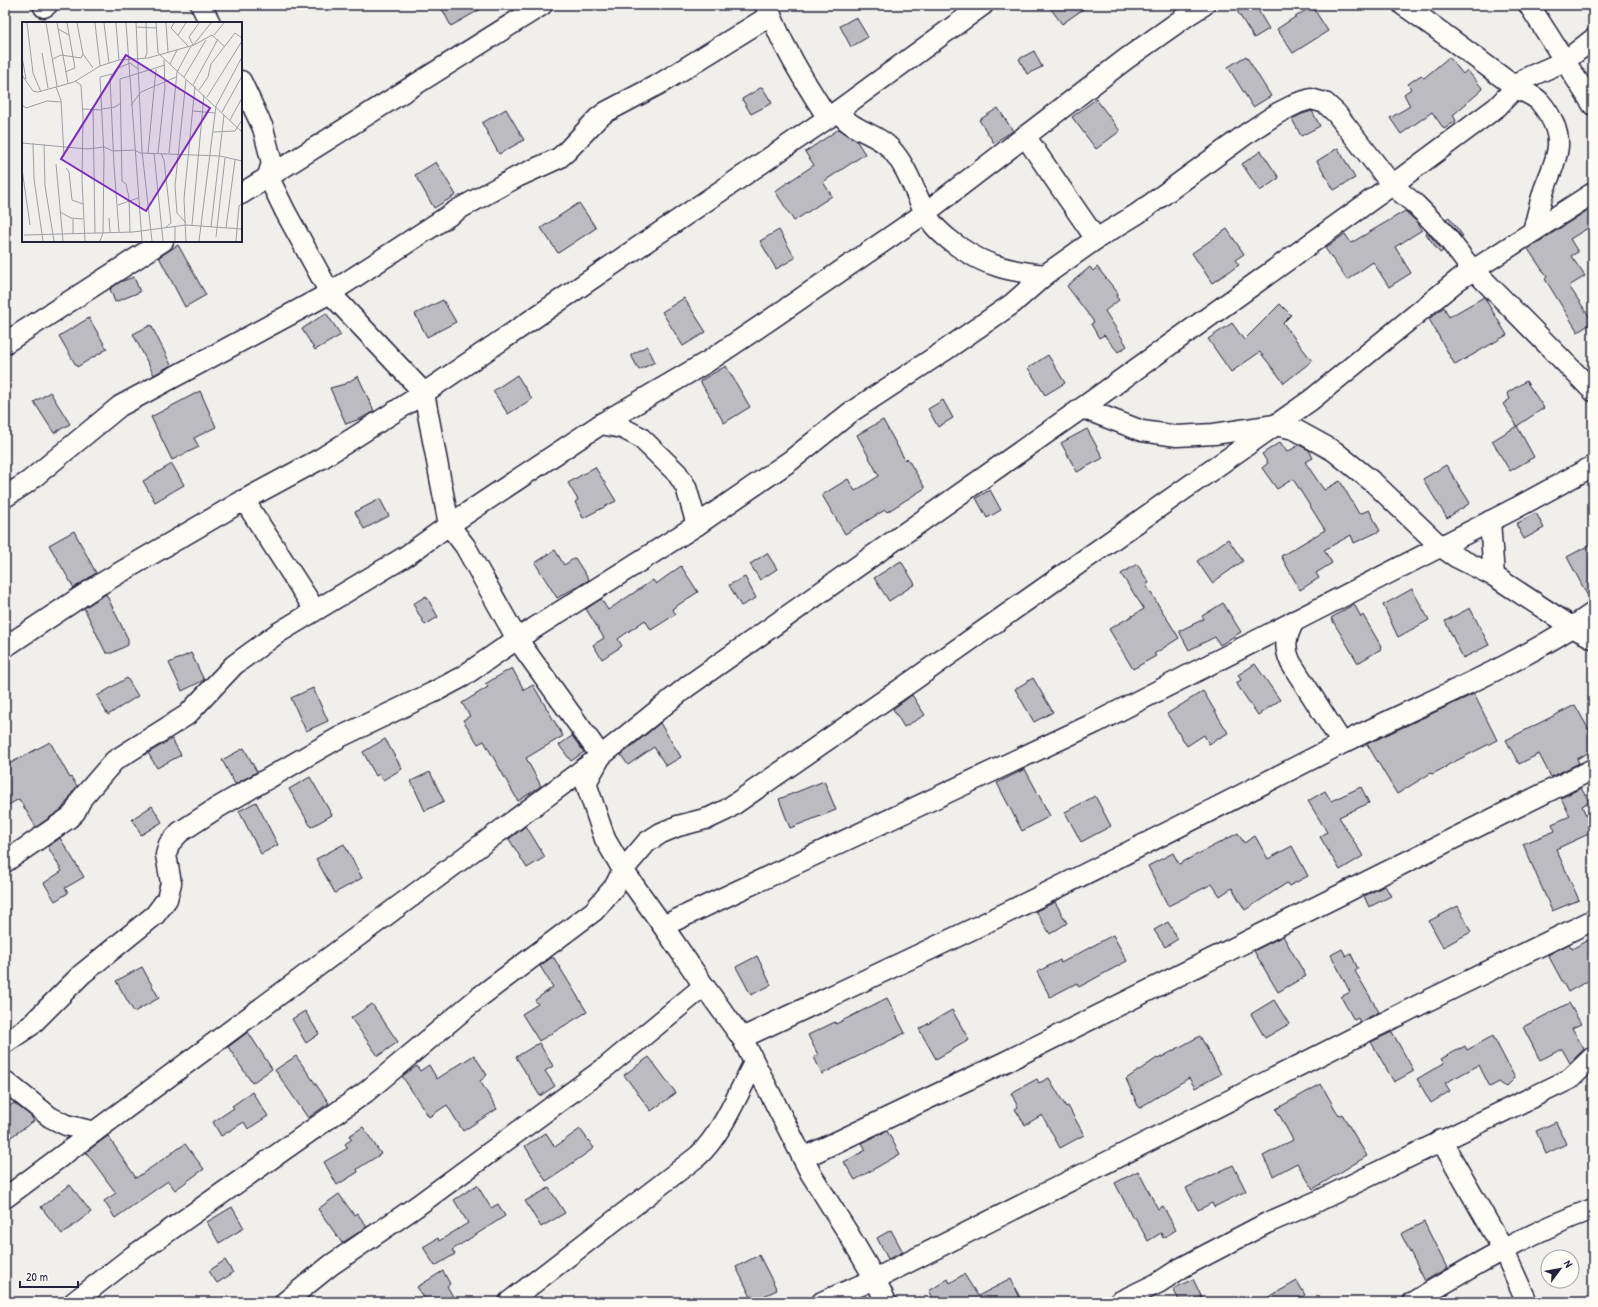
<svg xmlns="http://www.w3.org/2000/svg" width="1598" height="1307" font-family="'Patrick Hand',sans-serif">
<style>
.building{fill:#bcbcc0;stroke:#22223b}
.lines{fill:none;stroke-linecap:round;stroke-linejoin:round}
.minor-casing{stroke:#22223b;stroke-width:23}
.minor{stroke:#fdfcf7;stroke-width:20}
.inset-road{fill:none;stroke:#9e9da5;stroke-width:1}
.view{fill:#7b2cbf;fill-opacity:0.15;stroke:#7b2cbf;stroke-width:2}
.inset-edge{fill:none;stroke:#22223b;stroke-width:2}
</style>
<rect width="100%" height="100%" fill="#f0efec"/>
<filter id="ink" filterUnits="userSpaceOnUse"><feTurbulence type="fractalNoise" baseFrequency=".025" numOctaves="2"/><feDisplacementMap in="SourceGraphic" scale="8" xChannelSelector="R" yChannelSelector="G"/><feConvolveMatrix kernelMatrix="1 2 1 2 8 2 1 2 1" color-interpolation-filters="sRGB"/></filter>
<g filter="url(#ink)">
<!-- building -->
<g class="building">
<path d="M440,5H488L451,26Z"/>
<path d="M1048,5H1089L1062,24Z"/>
<path d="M1247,5H1255L1269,29L1254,38L1237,11Z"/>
<path d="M1312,6L1328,31L1293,53L1277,29Z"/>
<path d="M856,17L868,37L851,47L840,26Z"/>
<path d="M1034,51L1042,67L1027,74L1019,59Z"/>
<path d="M1246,56L1271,96L1253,107L1228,67Z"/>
<path d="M1449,57L1463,74L1467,70L1483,89L1453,115L1456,121L1444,129L1432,112L1401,134L1390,118L1410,106L1404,94L1411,89L1408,84L1421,75L1424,78Z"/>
<path d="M762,87L772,103L751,114L742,99Z"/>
<path d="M1096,99L1120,131L1096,149L1072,117Z"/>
<path d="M998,108L1013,131L994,143L979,120Z"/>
<path d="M506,109L524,140L499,154L482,123Z"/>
<path d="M1312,111L1320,126L1301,136L1292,119L1302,114Z"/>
<path d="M839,129L856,140L865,154L823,182L832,196L794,221L775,191L814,165L805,152Z"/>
<path d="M1338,148L1355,178L1334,190L1317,161Z"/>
<path d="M1261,151L1279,178L1260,191L1242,164Z"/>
<path d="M436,162L456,195L434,208L415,175Z"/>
<path d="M579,203L596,228L558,253L541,228Z"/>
<path d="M1591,208L1593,212V225L1570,239L1578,252L1571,256L1585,276L1569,286L1593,322L1578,332L1545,279L1547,277L1528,249Z"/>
<path d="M1405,211L1417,222L1422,230L1395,247L1411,273L1389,287L1373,262L1347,280L1325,248L1345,234L1351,243Z"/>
<path d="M1449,217L1463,236L1462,237L1446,219Z"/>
<path d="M1227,229L1244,254L1235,260L1239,265L1212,283L1192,253Z"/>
<path d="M779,230L795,258L776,269L760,241Z"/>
<path d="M1427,232L1443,251L1440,253L1426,234Z"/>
<path d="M178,245L206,295L185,307L159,257Z"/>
<path d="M1090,267L1093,271L1097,267L1118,293L1116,296L1119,300L1105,311L1127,346L1118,352L1104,335L1099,338L1091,324L1094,322L1067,286Z"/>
<path d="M134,277L140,292L115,302L110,289L120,282Z"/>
<path d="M1484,297L1507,335L1455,365L1429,319L1444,307L1449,317Z"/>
<path d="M684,298L706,332L683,346L662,312Z"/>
<path d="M443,300L456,322L427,337L415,314Z"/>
<path d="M1280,304L1291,315L1283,323L1312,361L1284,383L1260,352L1231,372L1208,339L1232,323L1244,340Z"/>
<path d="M326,313L341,335L315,350L302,329Z"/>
<path d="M89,318L107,349L77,367L59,336Z"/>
<path d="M151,325L171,365L154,375L133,334Z"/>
<path d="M647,346L655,362L639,370L631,355Z"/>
<path d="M1048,355L1065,383L1045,395L1028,368Z"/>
<path d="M726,366L750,407L724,423L700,381Z"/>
<path d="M517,375L532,399L508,414L493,391Z"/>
<path d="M358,376L374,411L360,419L346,424L330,388L345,384Z"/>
<path d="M1526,381L1544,408L1517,426L1503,404L1510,399L1507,393Z"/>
<path d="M200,391L216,427L194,438L199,447L172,460L151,417Z"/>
<path d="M50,392L70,424L54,433L34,402Z"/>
<path d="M943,400L953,418L938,427L928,409Z"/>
<path d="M883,420L905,460L907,458L925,488L887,512L885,510L845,534L822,495L848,479L855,491L879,476L857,435Z"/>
<path d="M1517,426L1534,457L1510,471L1492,441Z"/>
<path d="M1087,429L1103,458L1077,472L1061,443Z"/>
<path d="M1280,442L1287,452L1299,445L1309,450L1313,458L1305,462L1324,490L1340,481L1359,514L1369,510L1380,531L1354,543L1351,535L1324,550L1332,563L1316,573L1319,578L1300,590L1281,556L1325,530L1293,479L1277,489L1262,468L1268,463L1262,454Z"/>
<path d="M172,464L184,485L155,502L143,481Z"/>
<path d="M1446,465L1470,503L1447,518L1423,479Z"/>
<path d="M595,467L616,501L583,518L575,502L578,500L568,483Z"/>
<path d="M990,490L1001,510L987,518L976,498Z"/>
<path d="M380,499L389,516L364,529L355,512Z"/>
<path d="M1536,513L1544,528L1524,539L1516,524Z"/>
<path d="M74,531L96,573L74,588L49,545Z"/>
<path d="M1228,539L1243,561L1212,583L1197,561Z"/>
<path d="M1593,543V602H1591L1567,557Z"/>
<path d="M555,550L564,565L575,558L589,580L557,598L535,563Z"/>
<path d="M767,553L777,569L760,580L750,564Z"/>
<path d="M901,561L915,584L889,601L874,578Z"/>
<path d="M1137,564L1149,583L1146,585L1179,638L1154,654L1156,656L1133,669L1109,629L1144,609L1121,574Z"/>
<path d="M681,566L698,592L672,609L676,614L651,630L645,620L618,639L622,646L602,659L593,645L604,638L586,609L601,599L608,610L653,580L656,584Z"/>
<path d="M745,577L756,598L741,606L729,585Z"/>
<path d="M1412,589L1429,620L1398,637L1383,605Z"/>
<path d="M106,594L128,639V645L112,653H106L84,608Z"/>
<path d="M426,596L438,617L425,625L413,604Z"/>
<path d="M1223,603L1241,632L1220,645L1215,637L1189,650L1179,631L1204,619L1202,616Z"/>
<path d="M1354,604L1361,617L1363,615L1381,646L1380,647L1381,649L1358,663L1331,618Z"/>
<path d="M1470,608L1489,645L1463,658L1445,621Z"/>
<path d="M191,653L204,680L182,691L169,663Z"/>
<path d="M1255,664L1280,700L1258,715L1236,683L1241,680L1238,675Z"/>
<path d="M512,668L524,690L533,685L563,736L526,758L541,786L518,801L484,741L478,744L463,720L470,716L462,703L488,687L485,684Z"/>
<path d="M127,678L138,696L108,715L97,696Z"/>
<path d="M1033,678L1053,712L1034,722L1015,689Z"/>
<path d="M313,688L328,721L306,731L291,698Z"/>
<path d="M1203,691L1228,733L1209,744L1204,735L1187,746L1167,714Z"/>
<path d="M1474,694L1497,740L1446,766V767L1432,774L1431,773L1397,794L1367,744Z"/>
<path d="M912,695L925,715L904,727L893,709Z"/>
<path d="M1575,705L1593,737V750L1577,759L1579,763L1551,777L1539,754L1519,764L1506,740Z"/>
<path d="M660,723L681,757L666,766L654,747L628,765L621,755Z"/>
<path d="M572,736L584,752L571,761L559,745Z"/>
<path d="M172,739L181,755L157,768L148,753Z"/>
<path d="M385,739L402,769L383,780L379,774L376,776L363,752Z"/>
<path d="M50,742L70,778L71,777L77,786L62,809L36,827L19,799L5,807V766Z"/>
<path d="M244,748L257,772L235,784L222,760Z"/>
<path d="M1025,769L1050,816L1022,831L997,783Z"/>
<path d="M430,772L444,801L425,811L411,781Z"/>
<path d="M310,777L332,815L311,827L289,789Z"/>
<path d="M824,781L836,810L790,828L779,799Z"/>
<path d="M1361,787L1369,803L1339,817L1363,856L1340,870L1320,837L1327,832L1308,801L1325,791L1331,801Z"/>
<path d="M1581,788L1589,802L1582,806L1593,832L1556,849L1579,900L1552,911L1523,844L1555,831L1552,824L1570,816L1561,798Z"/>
<path d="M1095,796L1111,826L1081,842L1065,812Z"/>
<path d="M256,802L278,845L261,854L239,811Z"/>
<path d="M152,806L162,822L141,835L132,819Z"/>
<path d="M526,826L545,857L527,868L509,839Z"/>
<path d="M1238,833L1244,843L1255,836L1268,859L1292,846L1308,876L1289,886L1287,883L1245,910L1232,888L1220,896L1212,884L1168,906L1148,866L1173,853L1179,864Z"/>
<path d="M60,838L84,877L65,888L68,893L55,901L44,883L62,871L48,847Z"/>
<path d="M344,844L362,878L335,893L316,859Z"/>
<path d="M1385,886L1391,896L1369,907L1364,896Z"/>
<path d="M1055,902L1067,923L1050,934L1036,911Z"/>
<path d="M1458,906L1471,932L1443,947L1429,921Z"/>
<path d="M1168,922L1178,939L1165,947L1154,930Z"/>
<path d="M1113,935L1127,961L1079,987L1077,983L1050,997L1037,972L1060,960L1061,963Z"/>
<path d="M1283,936L1306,976L1278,992L1254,951Z"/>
<path d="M1593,937V978L1568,992L1548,955L1569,944L1572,949Z"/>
<path d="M1342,949L1346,956L1351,954L1358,969L1355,971L1379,1012L1360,1022L1358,1018L1354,1020L1341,997L1350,992L1331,955Z"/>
<path d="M757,956L771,985L751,995L736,967Z"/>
<path d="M551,958H554L587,1012L539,1041L522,1014L538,1004L535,1000L553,987L540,966Z"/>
<path d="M142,967L159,998L134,1012L116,981Z"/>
<path d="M887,998L905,1033L822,1074L814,1057L818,1055L808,1035L835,1022L836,1024Z"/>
<path d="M1274,1000L1289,1024L1265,1038L1251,1014Z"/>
<path d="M1569,1003L1581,1024L1572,1028L1584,1049L1570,1063L1562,1049L1540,1060L1523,1027Z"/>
<path d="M372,1004L398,1042L378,1056L351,1018Z"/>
<path d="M952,1010L969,1040L936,1059L919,1029Z"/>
<path d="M305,1011L319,1034L306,1043L292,1019Z"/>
<path d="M248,1032L272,1069L252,1083L228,1047Z"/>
<path d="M1392,1032L1414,1071L1394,1082L1371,1042Z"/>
<path d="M1200,1036L1221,1074L1195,1088L1189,1078L1139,1108L1126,1079L1157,1058L1158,1059Z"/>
<path d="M1493,1036L1515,1078L1506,1087L1499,1082L1490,1087L1479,1065L1445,1083L1450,1091L1431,1103L1417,1079L1444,1063L1441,1059L1465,1046L1467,1050Z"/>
<path d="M539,1043L553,1066L545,1071L555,1086L540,1096L516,1057Z"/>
<path d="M474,1055L487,1075L480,1081L497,1109L463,1131L447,1105L429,1117L402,1076L417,1066L420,1071L429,1065L437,1079Z"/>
<path d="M296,1056L329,1103L308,1118L275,1070Z"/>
<path d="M649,1057L676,1093L651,1111L624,1075Z"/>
<path d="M1049,1078L1066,1107L1068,1106L1084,1135L1060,1148L1042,1115L1025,1125L1015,1109L1018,1107L1011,1093L1037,1079L1039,1083Z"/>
<path d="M1321,1084L1339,1116L1342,1114L1367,1156L1313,1189L1297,1163L1273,1176L1263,1156L1293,1140L1276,1109Z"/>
<path d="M252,1092L268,1116L248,1129L244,1122L221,1136L213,1122L234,1108L232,1106Z"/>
<path d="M14,1103L31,1116L34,1121L5,1141V1109Z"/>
<path d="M1556,1122L1566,1144L1546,1154L1536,1131Z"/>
<path d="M363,1127L381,1154L357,1169L358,1172L337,1185L324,1162L348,1148L345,1144L352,1139L349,1136Z"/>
<path d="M580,1129L594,1148L567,1167V1168L546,1181L525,1146L546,1133L555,1147Z"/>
<path d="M887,1131L900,1154L855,1180L844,1162L866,1150L862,1143Z"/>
<path d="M108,1136L136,1178L185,1144L204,1169L175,1190L168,1181L115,1218L104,1201L116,1193L86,1152Z"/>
<path d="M1233,1165L1246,1191L1214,1207L1212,1203L1198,1210L1186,1188Z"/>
<path d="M1138,1171L1158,1209L1163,1206L1176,1230L1163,1238L1161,1233L1148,1241L1135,1217L1133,1218L1115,1183Z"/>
<path d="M70,1185L91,1212L62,1234L41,1207Z"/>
<path d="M477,1185L491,1208L498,1204L505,1216L452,1250L455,1254L435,1266L423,1247L438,1238L439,1241L468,1223L454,1200Z"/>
<path d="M549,1188L565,1213L541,1227L525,1201Z"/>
<path d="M339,1194L354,1215L357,1213L367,1227L342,1243L318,1209Z"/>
<path d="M232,1207L244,1228L219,1243L207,1222Z"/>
<path d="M1424,1222L1447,1268L1425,1281L1401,1234Z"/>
<path d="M891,1230L903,1252L888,1259L877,1238Z"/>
<path d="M759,1255L777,1290L753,1301L736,1267Z"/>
<path d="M225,1260L233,1273L217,1283L209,1271Z"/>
<path d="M443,1271L450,1284L447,1286L456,1302H427L417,1287Z"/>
<path d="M964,1274L978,1296L1011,1279L1022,1302H936L929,1291L948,1279L950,1283Z"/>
<path d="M1193,1279L1204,1302H1180L1173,1289Z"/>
<path d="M1297,1281L1305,1295L1293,1302H1260Z"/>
</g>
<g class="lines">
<!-- minor casing -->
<g class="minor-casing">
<g id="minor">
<path d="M201,5L210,23"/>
<path d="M765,5C773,17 777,31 784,44C797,69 812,94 828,118"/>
<path d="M1403,5C1441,31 1477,59 1514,86C1522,92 1533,94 1540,102C1550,114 1559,130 1558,146C1557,161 1549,176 1544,190C1540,203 1537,217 1533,231"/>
<path d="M1529,5L1593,105"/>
<path d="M44,7L47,5"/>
<path d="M241,81L263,128L272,163L268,176L285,211L330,293L424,393L449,525L465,546L517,639L601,756L586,783L605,839L623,870L663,926L704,986L742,1038L811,1174L848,1233L875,1279L886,1302"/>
<path d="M838,111C842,116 846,121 851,124C863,133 879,136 890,148C907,166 914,191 925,212C936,235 973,259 997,266C1012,271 1029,273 1045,275"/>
<path d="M1025,136L1096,239"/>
<path d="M241,194L542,5"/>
<path d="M5,343L163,241"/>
<path d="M1082,408L1142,431L1177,436L1214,434L1275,425L1294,429L1334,451L1374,483L1440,546L1456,557L1494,576L1572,627L1593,638"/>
<path d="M601,424L622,428L640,437L677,473L686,487L697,525"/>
<path d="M5,497L28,482L120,406L330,293L459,209L517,177L559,158L566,152L598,118L606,112L661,83L771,15"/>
<path d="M244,500L315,610"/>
<path d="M1490,521L1494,576"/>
<path d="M1294,621C1286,637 1283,646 1291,663L1342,743"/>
<path d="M5,647L97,586L244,500L322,458L424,393L828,118L983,5"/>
<path d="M5,862L69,818L75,812L82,798L114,761L187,715L234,665L278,633L406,556L449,525L601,424L707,362L771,319L925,213L1126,59L1188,15L1204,5"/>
<path d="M663,926L1095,723L1516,508L1593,466"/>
<path d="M742,1038C833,995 924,953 1014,909C1123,856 1231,800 1339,745C1424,702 1515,668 1593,613"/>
<path d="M5,1043L30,1026L82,974L155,915L167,899L171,883L166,855L169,844L180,832L217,808L340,737L432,693L462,677L517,639L697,525L790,461L851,412L944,351L1012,304L1045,275L1096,239L1137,214L1249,132L1278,113L1298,103L1311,99L1325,103L1336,113L1392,185L1415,204L1443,232L1466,262L1593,391"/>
<path d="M5,1081L50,1117L66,1125L94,1132"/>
<path d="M1441,1140L1503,1249L1527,1302"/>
<path d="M803,1158L1007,1061L1593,769"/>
<path d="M5,1198L601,756L688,686L1082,408L1392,185L1497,107L1524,79L1565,61L1593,39"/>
<path d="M74,1302L133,1256L366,1092L478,998L594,911L615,886L623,870L647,842L661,833L678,826L709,818L726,810L915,679L1311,400L1458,280L1593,193"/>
<path d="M285,1302L331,1265L417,1206L606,1067L704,986"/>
<path d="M509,1302L698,1156C722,1134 738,1093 754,1063"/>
<path d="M822,1302L875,1279L1427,1001L1593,920"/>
<path d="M1119,1302L1158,1283L1181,1268L1267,1223L1318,1201L1570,1079L1593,1057"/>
<path d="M1413,1302C1471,1267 1529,1232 1593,1209"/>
</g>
</g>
<!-- minor -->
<use href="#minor" class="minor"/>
</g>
</g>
<!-- overview -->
<g transform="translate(22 22)">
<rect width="220" height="220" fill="#f0efec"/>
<path class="inset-road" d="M5,1L11,51L19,70M24,1L35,64M35,1L46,61M55,1L61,32L71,46M73,1L78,44M82,1L87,41M94,1L97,38M104,1L120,219M114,1L120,129L130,219M134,1L136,31L220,110M144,1L146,30M152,1L149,6L166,24M114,5L134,6M36,7L47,13M156,13L164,1M192,13L202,1M172,22L189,1M171,23L167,15L177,1M20,31L26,66M0,35L4,57M123,36L125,31L124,1M31,37L39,33L59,36L61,32M148,42L155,28M43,50L53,46L45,1M0,53L11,69L16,70L52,60L78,44L97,38L126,36L172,23L190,13L203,25M162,55L184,18M53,59L59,63L61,95L60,158L63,219M171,63L196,17M34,65L39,78L42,134M177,68L186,55L189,42L213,11L220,16M185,75L220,19M0,83L4,86L25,79L39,80M109,83L119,70L154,55M61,87L80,88M71,87L73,211M80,87L93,85L99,81M171,89L193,91M200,90L220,54M208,98L220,76M191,110L213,109L220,98M0,121L65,127L82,125L91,129L113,128L118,131L198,134L220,139M11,121L12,157L21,219M22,122L23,164L32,219M126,131L134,47M132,131L141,219M136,131L143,65L142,38M139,131L142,138L149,201L144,205M147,131L155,50L169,24M34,142L41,219M44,146L47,150L50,178L61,182M0,147L8,203M96,183L116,176M38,190L49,196L61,197M87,196L88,210M164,201L155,191L153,164L164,58M170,203L182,73M153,205V219M189,205L202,93M204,206L213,138M97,210L92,144L88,56L94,47L108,41L116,47M108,210L107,176L104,162L100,159L98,57L143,43M51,212V197M2,213L111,210L164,203L220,207M194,215L203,136M78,219L81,211L82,134L78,55L90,52M164,219L162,177L173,64M177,219L194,84L220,35M214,219L217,184L220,181"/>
<path class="view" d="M104,33L188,86L124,189L39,137Z"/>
<rect width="220" height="220" class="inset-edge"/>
</g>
<!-- margin -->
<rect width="1598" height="1307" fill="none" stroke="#fdfcf7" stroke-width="20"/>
<rect x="10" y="10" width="1578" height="1287" fill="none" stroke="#22223b" stroke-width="1.5" filter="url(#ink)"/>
<!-- north arrow -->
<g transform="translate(1560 1269) rotate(58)"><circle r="19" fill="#fdfcf7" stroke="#a5a5ac"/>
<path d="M0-3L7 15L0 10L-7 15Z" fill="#22223b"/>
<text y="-6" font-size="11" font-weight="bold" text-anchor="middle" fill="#22223b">N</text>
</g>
<!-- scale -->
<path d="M20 1281v6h58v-6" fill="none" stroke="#22223b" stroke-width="2"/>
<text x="26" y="1281" font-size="12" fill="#22223b" stroke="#fdfcf7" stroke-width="3" paint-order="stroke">20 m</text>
</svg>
